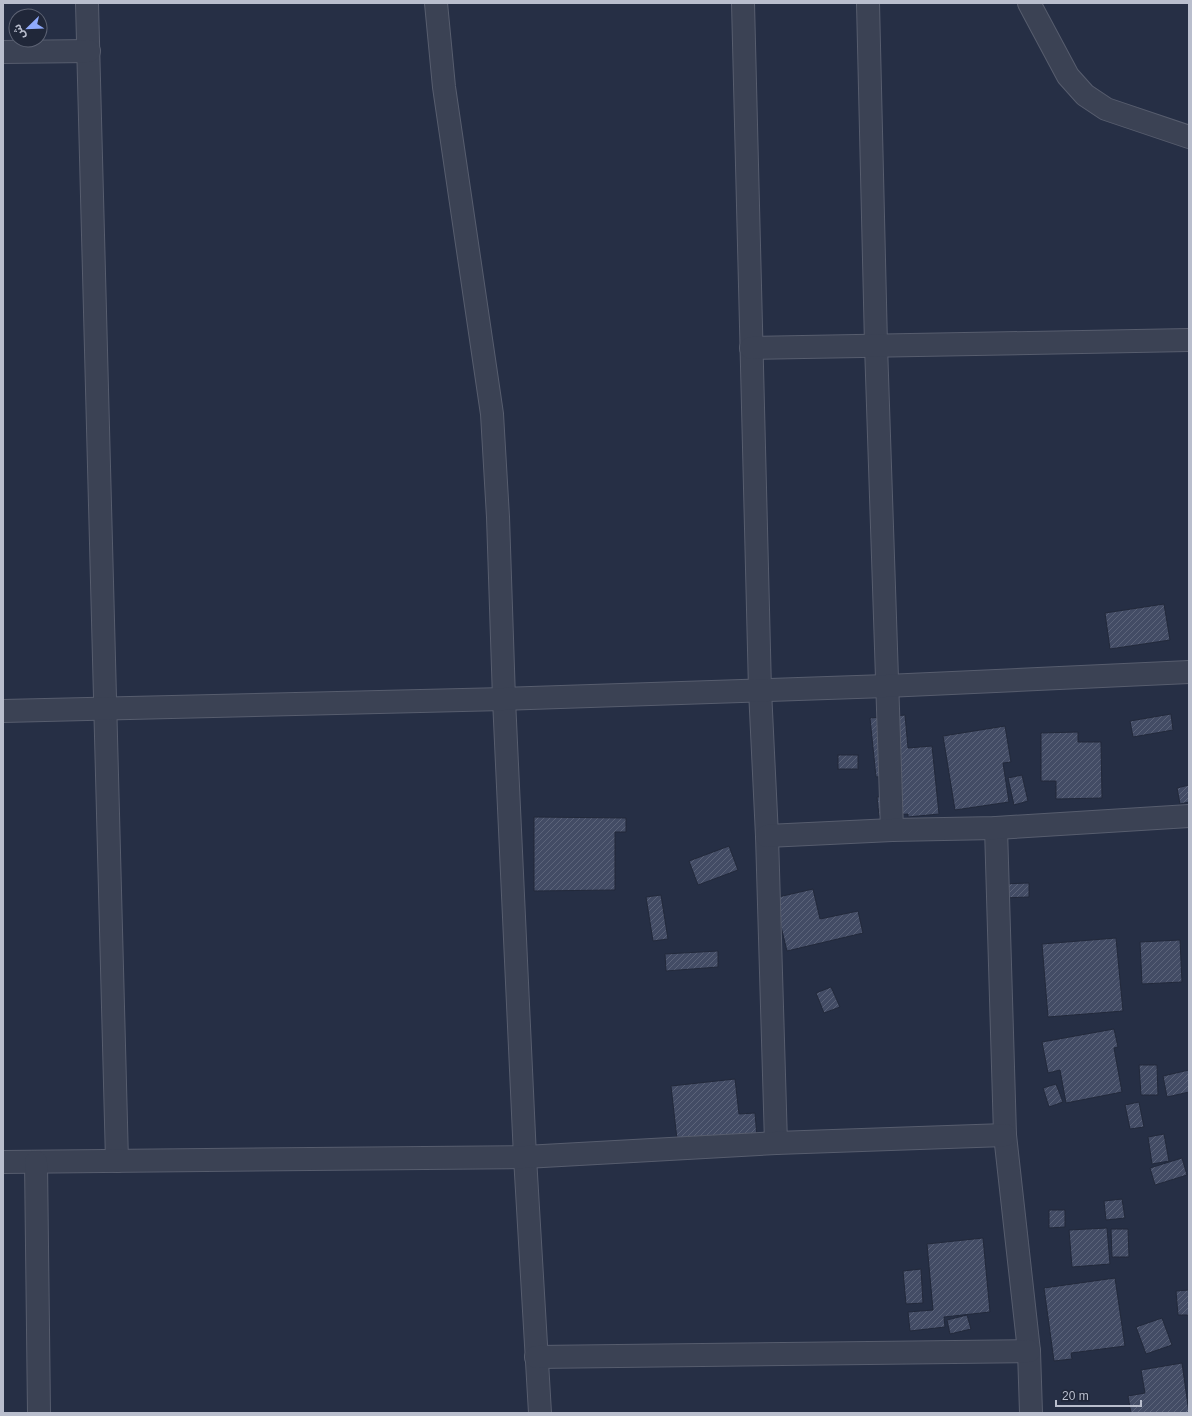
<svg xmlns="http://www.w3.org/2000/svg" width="1192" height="1416" font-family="Arial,'Noto Sans Arabic',sans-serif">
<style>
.building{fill:url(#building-hatch);stroke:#22293b}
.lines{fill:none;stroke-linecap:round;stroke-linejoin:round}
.minor-casing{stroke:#575d6e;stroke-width:24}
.minor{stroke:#3b4254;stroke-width:22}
</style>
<defs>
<pattern id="building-hatch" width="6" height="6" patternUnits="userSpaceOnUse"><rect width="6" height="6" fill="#434c65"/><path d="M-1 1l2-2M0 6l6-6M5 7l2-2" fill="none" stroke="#5c647a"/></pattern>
</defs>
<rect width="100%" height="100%" fill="#262f45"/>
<!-- building -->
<g class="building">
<path d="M1164,604L1170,640L1110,649L1105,613Z"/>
<path d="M1171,714L1173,730L1133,737L1130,721Z"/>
<path d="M905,715L908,748L932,746L939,814L908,817V814L879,816L877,797L901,794L899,775L876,777L870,718Z"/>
<path d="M1005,726L1011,762L1003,763L1009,802L955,810L943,736Z"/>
<path d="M1078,732V742H1101L1102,798L1056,799V781H1041V733Z"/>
<rect x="838" y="755" width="20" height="14"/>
<path d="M1022,775L1028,801L1014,805L1008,778Z"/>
<path d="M1189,785V802L1180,804L1177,788Z"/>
<path d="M534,817L626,818V832H615V890L534,891Z"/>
<path d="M729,846L738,870L698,885L689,861Z"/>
<path d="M1029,883V897L1002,898L1001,884Z"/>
<path d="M813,889L820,919L858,911L863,933L787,951L774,898Z"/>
<path d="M661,895L668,939L653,941L646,897Z"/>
<path d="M1116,938L1123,1011L1048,1017L1042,944Z"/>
<path d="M1180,940L1182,982L1142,984L1140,942Z"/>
<path d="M718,951V967L666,971L665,954Z"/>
<path d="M831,987L840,1007L824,1013L816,993Z"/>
<path d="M1114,1029L1118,1047L1114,1048L1122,1092L1066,1103L1060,1070L1048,1073L1042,1042Z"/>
<path d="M1139,1065H1157L1158,1095H1141Z"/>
<path d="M1189,1070V1092L1167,1097L1163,1076Z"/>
<path d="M735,1079L739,1114L755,1113L758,1149L679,1157L671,1086Z"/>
<path d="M1056,1084L1063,1102L1049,1107L1043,1088Z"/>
<path d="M1139,1102L1144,1127L1130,1129L1125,1105Z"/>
<path d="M1164,1134L1169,1161L1152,1164L1148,1137Z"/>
<path d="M1182,1158L1187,1175L1155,1185L1150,1168Z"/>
<path d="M1122,1199L1125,1218L1106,1220L1104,1201Z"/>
<path d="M1049,1210H1065V1227L1049,1228Z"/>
<path d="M1107,1228L1110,1264L1072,1267L1069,1230Z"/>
<path d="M1111,1229H1128L1129,1257H1112Z"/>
<path d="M983,1238L990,1312L944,1317L945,1327L910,1331L908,1312L933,1310L927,1244Z"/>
<path d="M921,1269L923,1303L906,1304L903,1271Z"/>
<path d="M1115,1278L1125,1346L1071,1353L1072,1359L1054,1361L1044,1288Z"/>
<path d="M1189,1290V1315H1178L1176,1291Z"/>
<path d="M967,1315L971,1329L950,1334L947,1320Z"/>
<path d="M1162,1318L1172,1345L1146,1354L1136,1327Z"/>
<path d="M1182,1363L1189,1413H1131L1128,1396L1145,1393L1141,1370Z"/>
</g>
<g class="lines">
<!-- minor casing -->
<g class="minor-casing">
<g id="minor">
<path d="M87,3L117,1161"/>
<path d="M436,3L444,87L492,414L498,517L504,699L525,1157L540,1413"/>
<path d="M743,3L760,690L767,836L776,1143"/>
<path d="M868,3L876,345L892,830"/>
<path d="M1029,3L1068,76L1085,95L1106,109L1189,137"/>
<path d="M3,52L89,51"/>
<path d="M751,348L1189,340"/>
<path d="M3,711L504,699L886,686L1189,672"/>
<path d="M996,828L1005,1135L1029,1351L1031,1413"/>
<path d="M767,836L892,830L996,828L1189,816"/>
<path d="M3,1162L525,1157L776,1143L1005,1135"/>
<path d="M36,1162L39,1413"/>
<path d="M536,1357L1029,1351"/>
</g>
</g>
<!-- minor -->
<use href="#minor" class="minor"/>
</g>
<!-- border -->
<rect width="1192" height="1416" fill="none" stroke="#b9becd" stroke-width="8"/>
<!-- north arrow -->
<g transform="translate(28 28) rotate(247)"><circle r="19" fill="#202739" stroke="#5d6374"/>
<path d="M0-3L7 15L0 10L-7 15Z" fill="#8faafc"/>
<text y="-6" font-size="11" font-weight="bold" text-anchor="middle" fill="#b9becd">ش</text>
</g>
<!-- scale -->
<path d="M1056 1400v6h85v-6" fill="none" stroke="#b9becd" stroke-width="2"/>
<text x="1062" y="1400" font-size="12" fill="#b9becd" stroke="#202739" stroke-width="3" paint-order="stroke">20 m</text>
</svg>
